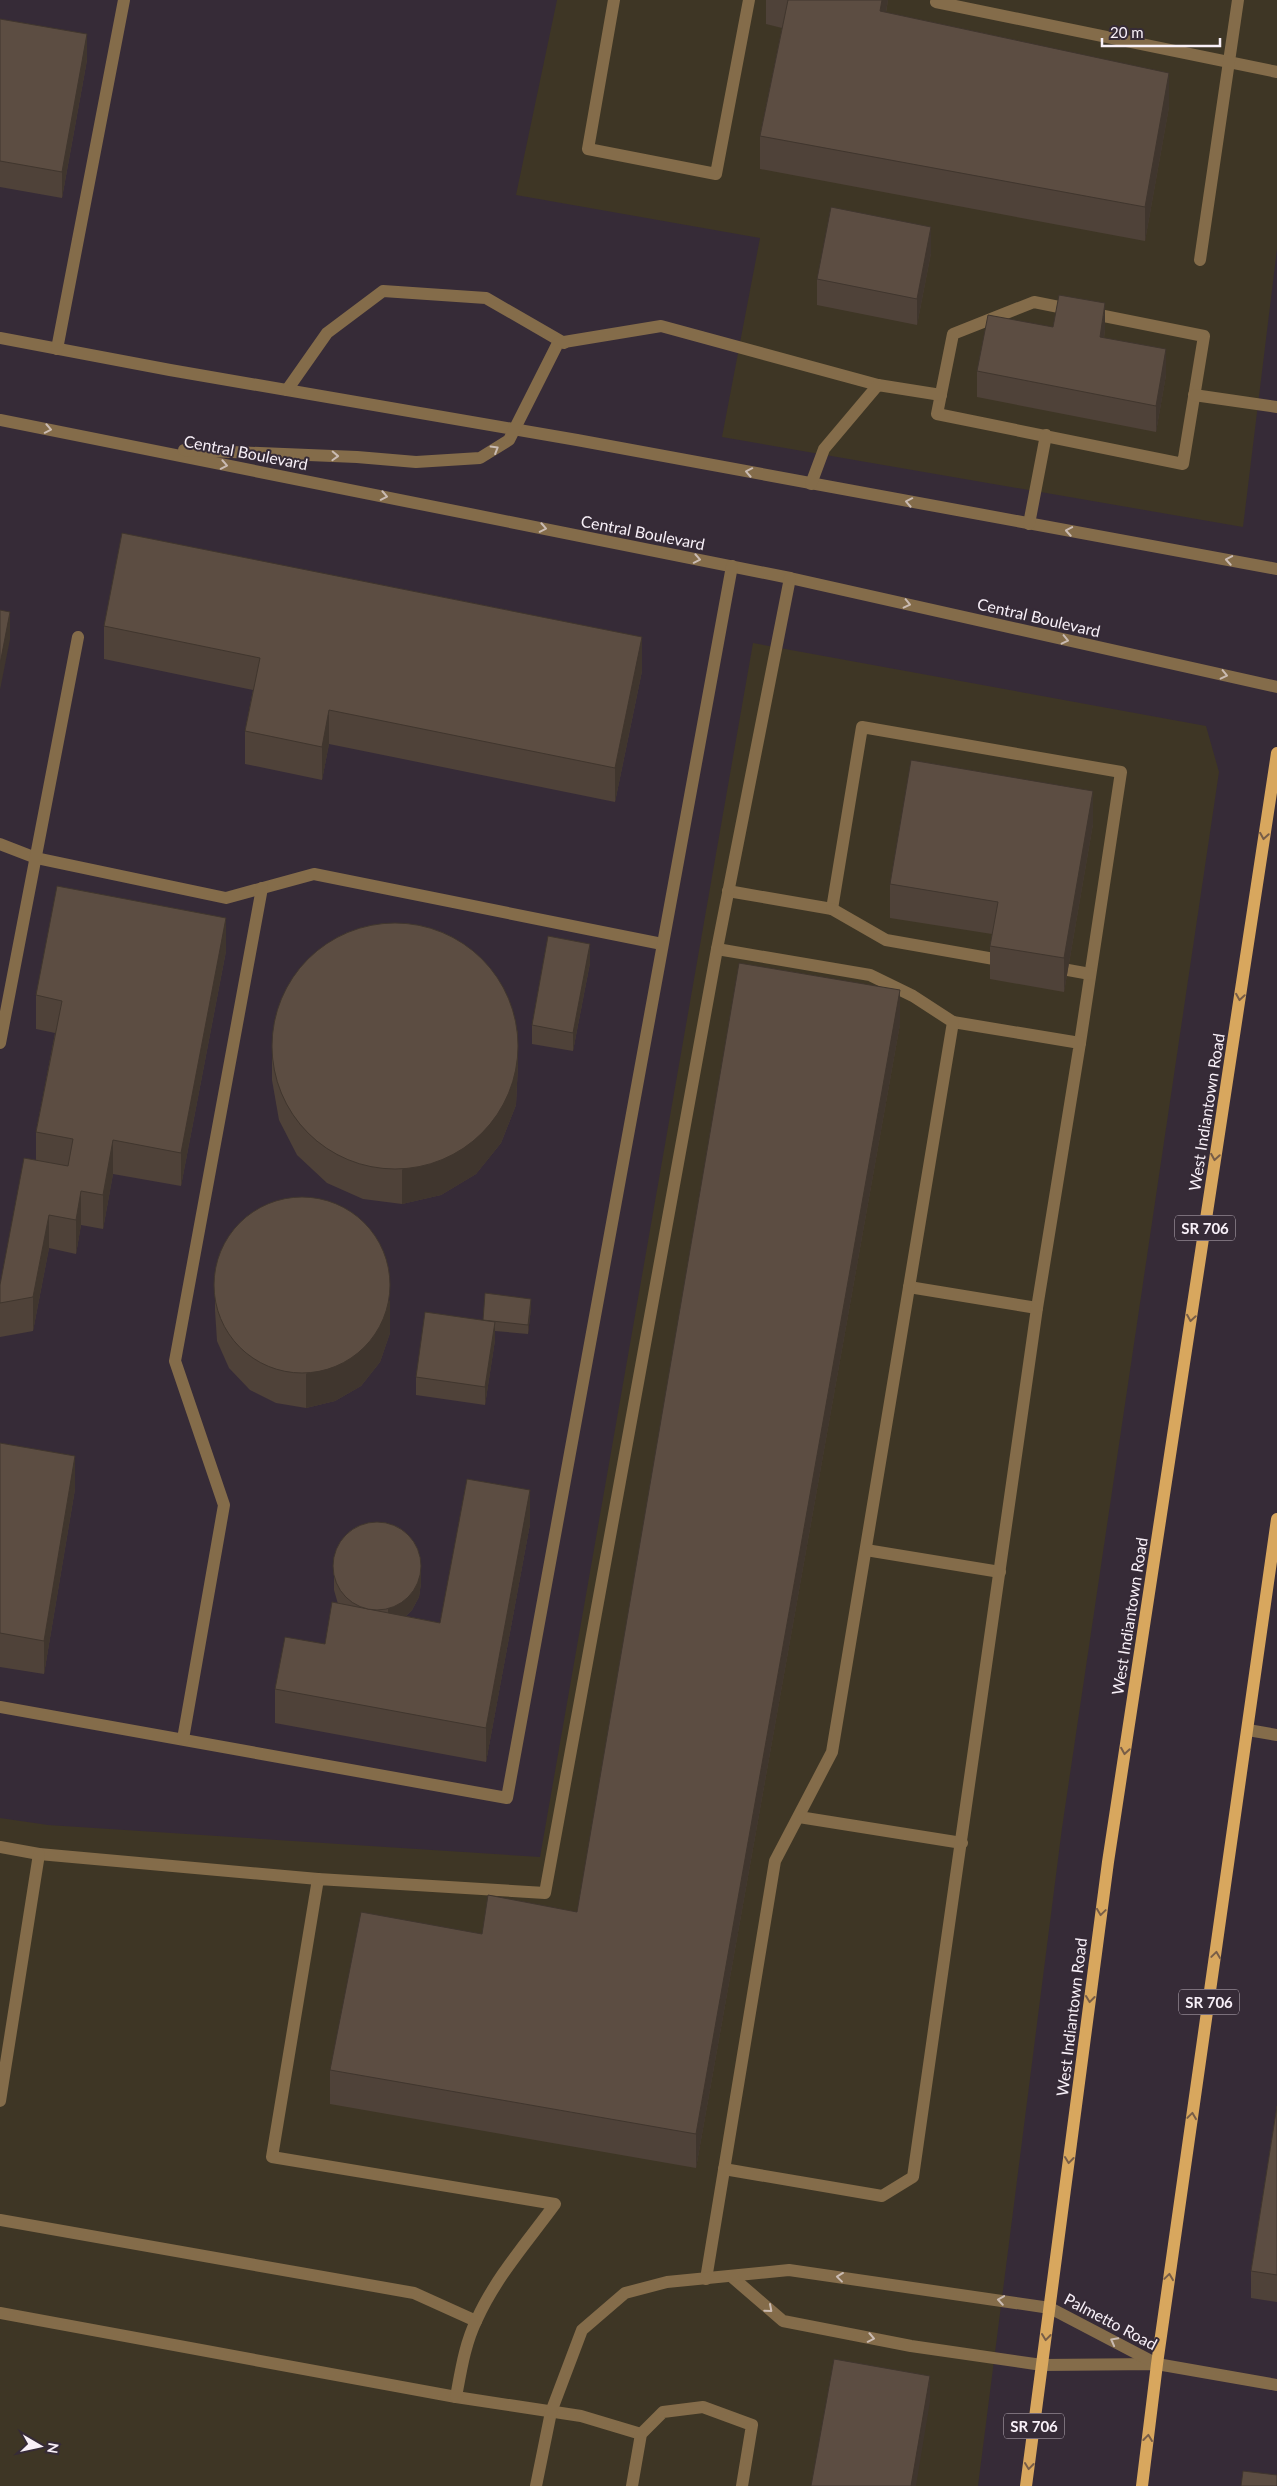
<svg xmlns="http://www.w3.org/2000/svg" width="1277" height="2486" font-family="Lato,sans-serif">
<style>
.commercial{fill:#3e3625}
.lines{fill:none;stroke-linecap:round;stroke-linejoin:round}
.minor{stroke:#846c4a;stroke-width:12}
.major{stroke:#d8a75e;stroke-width:12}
.wall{fill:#4f4239}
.shaded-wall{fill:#40362e}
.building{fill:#5c4d42;stroke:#40362e}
.oneway{stroke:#cabbb2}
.oneway2{stroke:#775d47}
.labels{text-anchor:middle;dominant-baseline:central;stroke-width:4;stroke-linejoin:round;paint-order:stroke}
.shield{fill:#362b37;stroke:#beb5be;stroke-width:1}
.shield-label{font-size:15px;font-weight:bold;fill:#f8f0f8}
.street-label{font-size:16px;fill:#f8f0f8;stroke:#362b37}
</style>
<rect width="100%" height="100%" fill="#362b37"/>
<!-- commercial -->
<g class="commercial">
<path d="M557,0H1277V249L1243,527L722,437L760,238L516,195Z"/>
<path d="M753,643L1206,726L1219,772L1062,1828L978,2486H0V1818L48,1825L540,1857Z"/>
</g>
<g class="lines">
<!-- minor -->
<g class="minor">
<path d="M614,0L588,149L716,174L749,0"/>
<path d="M937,0L936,2L1277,72"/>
<path d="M1200,260L1238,0"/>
<path d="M1034,302L1204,336L1183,464L937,414L953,334Z"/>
<path d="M0,338L170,370L577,440L1277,569"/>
<path d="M57,349L124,0"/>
<path d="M287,390L327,333L383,291L486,298L564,343"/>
<path d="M1194,395L1277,407"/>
<path d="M0,420L790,578L1277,687"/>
<path d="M184,450L357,457L416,462L480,458L509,440L558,343L661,326L878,385"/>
<path d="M811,484L824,449L878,385L941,395"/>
<path d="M1029,524L1046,435"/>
<path d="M0,844L36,858L226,898L314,874L662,944"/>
<path d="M728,891L832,909L862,727L1121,772L1080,1043"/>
<path d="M832,909L886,940L994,959"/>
<path d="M1068,970L1090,974"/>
<path d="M0,1043L78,637"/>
<path d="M909,1287L1037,1308"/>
<path d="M866,1550L1000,1572"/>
<path d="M0,1707L507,1798L732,566"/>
<path d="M1248,1730L1277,1735"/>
<path d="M183,1739L224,1505L175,1361L262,888"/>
<path d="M799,1817L962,1843"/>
<path d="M0,1847L39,1854L318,1879"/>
<path d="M0,2101L39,1854"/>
<path d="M724,2169L882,2196L913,2177L1037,1308L1080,1043L953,1022"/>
<path d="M0,2220L414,2293L476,2321"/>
<path d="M732,2277L783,2321L911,2346L1042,2365L1157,2364L1277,2385"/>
<path d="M706,2279L775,1861L832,1752L953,1022L913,996L870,975L717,949"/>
<path d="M0,2313L456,2397L581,2416L641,2434"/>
<path d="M456,2397C461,2370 465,2343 477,2319C496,2277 528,2241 555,2204L272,2157L318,1879L545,1893L717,949L790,578"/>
<path d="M536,2486L551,2412L582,2330L625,2293L667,2282L789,2270L1050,2308L1157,2364"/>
<path d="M632,2486L641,2434L663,2412L703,2407L752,2425L742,2486"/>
</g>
<!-- major -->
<g class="major">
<path d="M1026,2486L1108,1862L1277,753"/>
<path d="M1142,2486L1157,2364L1277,1519"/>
</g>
</g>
<!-- wall -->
<g class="wall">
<path d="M766,0H888L886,13L1169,107L1145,241L760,169V136L782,28L766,24Z"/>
<path d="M0,19L87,60L62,198L0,187Z"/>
<path d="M931,253L917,325L817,305V279Z"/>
<path d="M1053,327L1105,329L1104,338L1166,375L1156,432L977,397V371Z"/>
<path d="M104,626L642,671L615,802L329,744L322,780L245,764V731L253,690L104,659Z"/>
<path d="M1093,824L1064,992L990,979V946L992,934L890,918V884Z"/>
<path d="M226,951L181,1186L113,1174L103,1229L81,1225L76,1254L49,1248L33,1331L0,1337V1285L36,1160V1132L55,1033L36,1029V995Z"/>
<path d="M590,963L573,1051L532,1044V1025Z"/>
<path d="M900,1024L696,2168L330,2104V2070L482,1934L577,1912Z"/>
<path d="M272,1047L518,1064L516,1105L501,1143L476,1174L441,1195L402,1204L363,1199L327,1183L297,1155L279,1120L272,1080Z"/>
<path d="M215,1277L390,1333L380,1362L361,1386L335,1401L306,1408L276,1403L250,1390L229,1368L217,1341L215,1310Z"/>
<path d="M531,1308L528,1334L495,1331V1340L485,1405L416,1395V1377L483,1320Z"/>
<path d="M0,1443L75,1489L44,1674L0,1667Z"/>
<path d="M530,1524L486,1762L275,1723V1689L325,1644L338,1604L334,1590V1558L421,1583L419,1597L412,1610L406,1616L440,1623Z"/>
<path d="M1277,2106V2302L1251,2298V2271Z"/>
</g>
<!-- shaded-wall -->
<g class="shaded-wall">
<path d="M882,0H888L880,45V11Z"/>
<path d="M87,34V60L62,198V172Z"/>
<path d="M1169,73V107L1145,241V207Z"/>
<path d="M931,227V253L917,325V299Z"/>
<path d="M1105,303V329L1100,363V337Z"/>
<path d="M1166,349V375L1156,432V406Z"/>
<path d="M10,612V639L0,690V664Z"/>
<path d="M642,637V671L615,802V768Z"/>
<path d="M329,710V744L322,780V747Z"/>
<path d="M1093,791V824L1064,992V958Z"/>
<path d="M226,918V951L181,1186V1153Z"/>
<path d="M590,944V963L573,1051V1033Z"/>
<path d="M900,990V1024L696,2168V2134Z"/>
<path d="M518,1030V1064L516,1105L501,1143L476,1174L441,1195L402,1204V1170Z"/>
<path d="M113,1140V1174L103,1229V1195Z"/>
<path d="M81,1191V1225L76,1254V1220Z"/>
<path d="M49,1215V1248L33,1331V1297Z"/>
<path d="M531,1299V1308L528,1334V1325Z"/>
<path d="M390,1300V1333L380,1362L361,1386L335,1401L306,1408V1374Z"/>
<path d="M495,1322V1340L485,1405V1387Z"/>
<path d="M75,1456V1489L44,1674V1641Z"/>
<path d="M530,1490V1524L486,1762V1728Z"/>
<path d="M421,1565V1583L419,1597L412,1610L402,1620L388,1627V1608Z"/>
<path d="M930,2376V2402L916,2486H911Z"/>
</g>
<!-- building -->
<g class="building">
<path d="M788,0H882L880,11L1169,73L1145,207L760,136Z"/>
<path d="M0,19L87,34L62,172L0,161Z"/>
<path d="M831,207L931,227L917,299L817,279Z"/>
<path d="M1059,295L1105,303L1100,337L1166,349L1156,406L977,371L988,315L1053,327Z"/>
<path d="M122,533L642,637L615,768L329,710L322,747L245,731L260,658L104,626Z"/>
<path d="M0,610L10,612L0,664Z"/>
<path d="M911,760L1093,791L1064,958L990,946L998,902L890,884Z"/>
<path d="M57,886L226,918L181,1153L113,1140L103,1195L81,1191L76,1220L49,1215L33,1297L0,1303V1285L24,1158L68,1166L73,1139L36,1132L62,1001L36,995Z"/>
<circle cx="395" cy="1046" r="123"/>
<path d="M548,936L590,944L573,1033L532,1025Z"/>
<path d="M739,963L900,990L696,2134L330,2070L361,1912L482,1934L488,1895L577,1912Z"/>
<circle cx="302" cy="1285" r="88"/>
<path d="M485,1293L531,1299L528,1325L483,1320Z"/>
<path d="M425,1312L495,1322L485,1387L416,1377Z"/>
<path d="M0,1443L75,1456L44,1641L0,1633Z"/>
<path d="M467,1479L530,1490L486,1728L275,1689L285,1637L325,1644L332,1602L440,1623Z"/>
<circle cx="377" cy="1566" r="44"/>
<path d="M1277,2106V2275L1251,2271Z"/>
<path d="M834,2359L930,2376L911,2486H811Z"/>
<path d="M1243,2471L1277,2475V2486H1241Z"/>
</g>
<!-- one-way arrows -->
<defs><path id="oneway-chevron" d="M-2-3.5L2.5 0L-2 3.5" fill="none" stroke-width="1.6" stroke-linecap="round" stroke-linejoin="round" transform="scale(1.25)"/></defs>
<g class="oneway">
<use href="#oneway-chevron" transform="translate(48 429) rotate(11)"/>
<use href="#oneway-chevron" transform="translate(495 449) rotate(-31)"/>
<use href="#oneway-chevron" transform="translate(335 456) rotate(2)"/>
<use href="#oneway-chevron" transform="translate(224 465) rotate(11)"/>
<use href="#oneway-chevron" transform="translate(749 472) rotate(-169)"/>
<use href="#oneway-chevron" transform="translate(384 496) rotate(11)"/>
<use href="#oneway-chevron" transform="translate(909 502) rotate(-169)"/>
<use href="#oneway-chevron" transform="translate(543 528) rotate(11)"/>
<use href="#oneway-chevron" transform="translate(1069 531) rotate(-170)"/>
<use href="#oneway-chevron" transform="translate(697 559) rotate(11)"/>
<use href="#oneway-chevron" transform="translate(1229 560) rotate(-170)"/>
<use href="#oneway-chevron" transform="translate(907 604) rotate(13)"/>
<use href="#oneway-chevron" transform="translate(1065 640) rotate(13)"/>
<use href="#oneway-chevron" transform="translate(1224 675) rotate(13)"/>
<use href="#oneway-chevron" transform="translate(840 2277) rotate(-173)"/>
<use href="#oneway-chevron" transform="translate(1001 2300) rotate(-171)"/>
<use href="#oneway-chevron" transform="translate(769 2309) rotate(41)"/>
<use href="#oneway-chevron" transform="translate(871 2338) rotate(11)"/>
<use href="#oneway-chevron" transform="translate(1114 2341) rotate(-152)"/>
</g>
<g class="oneway2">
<use href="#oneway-chevron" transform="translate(1264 836) rotate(99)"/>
<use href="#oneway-chevron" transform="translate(1240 997) rotate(99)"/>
<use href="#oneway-chevron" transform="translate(1215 1157) rotate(99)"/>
<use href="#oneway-chevron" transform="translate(1191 1318) rotate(99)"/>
<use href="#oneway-chevron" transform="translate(1125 1751) rotate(99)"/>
<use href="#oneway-chevron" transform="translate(1101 1912) rotate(98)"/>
<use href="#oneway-chevron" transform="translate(1216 1955) rotate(-82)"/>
<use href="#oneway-chevron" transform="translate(1090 1999) rotate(97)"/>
<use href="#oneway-chevron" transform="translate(1192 2116) rotate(-82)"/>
<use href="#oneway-chevron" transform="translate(1069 2160) rotate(97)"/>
<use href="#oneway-chevron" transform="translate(1169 2277) rotate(-82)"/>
<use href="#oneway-chevron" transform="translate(1046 2337) rotate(97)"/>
<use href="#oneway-chevron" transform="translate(1148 2438) rotate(-83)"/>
<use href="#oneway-chevron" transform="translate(1029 2466) rotate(97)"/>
</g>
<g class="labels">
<!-- shield labels -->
<g class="shield">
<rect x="1175" y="1215.5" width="60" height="25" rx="4"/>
<rect x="1179" y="1989.5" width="60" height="25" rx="4"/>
<rect x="1004" y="2413.5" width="60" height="25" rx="4"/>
</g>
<g class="shield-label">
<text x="1205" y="1228">SR 706</text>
<text x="1209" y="2002">SR 706</text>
<text x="1034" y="2426">SR 706</text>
</g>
<!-- street labels -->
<g class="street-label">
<text transform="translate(246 452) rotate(11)">Central Boulevard</text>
<text transform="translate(643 532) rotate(11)">Central Boulevard</text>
<text transform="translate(1039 617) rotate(13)">Central Boulevard</text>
<text transform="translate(1206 1112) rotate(-81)">West Indiantown Road</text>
<text transform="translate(1129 1616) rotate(-81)">West Indiantown Road</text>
<text transform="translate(1071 2017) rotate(-83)">West Indiantown Road</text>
<text transform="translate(1111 2321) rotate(28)">Palmetto Road</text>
</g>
</g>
<!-- north arrow -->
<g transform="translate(40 2446) rotate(99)" stroke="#362b37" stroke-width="4" paint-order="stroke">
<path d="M0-4L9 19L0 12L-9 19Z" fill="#f8f0f8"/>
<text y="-8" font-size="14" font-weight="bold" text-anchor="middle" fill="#f8f0f8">N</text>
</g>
<!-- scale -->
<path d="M1102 38v8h118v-8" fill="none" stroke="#f8f0f8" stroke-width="2.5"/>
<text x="1110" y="38" font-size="15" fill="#f8f0f8" stroke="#362b37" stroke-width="4" paint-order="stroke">20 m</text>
</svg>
